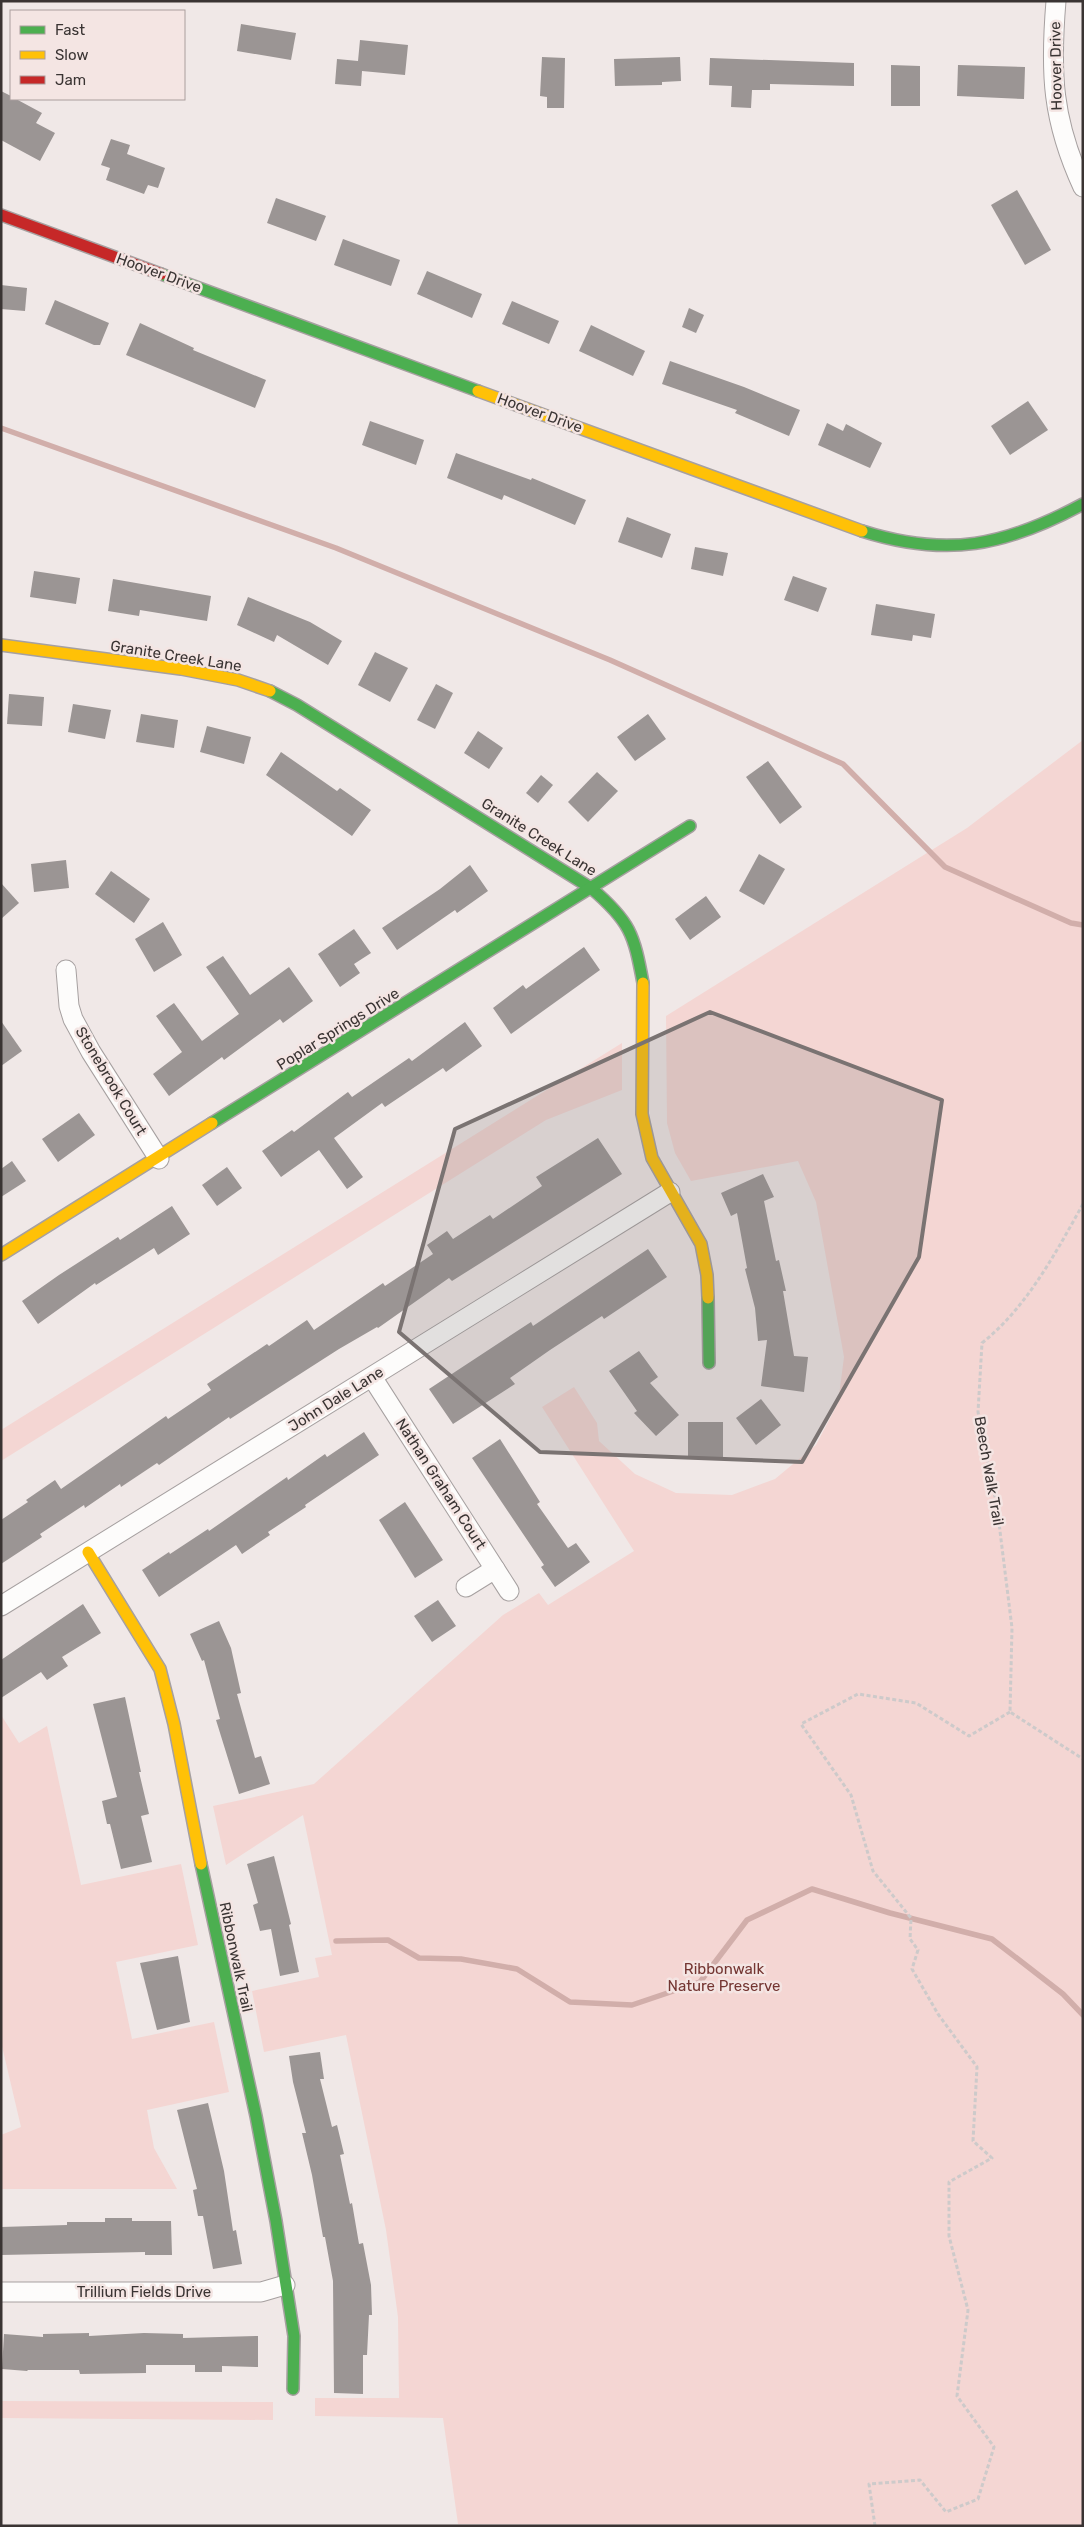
<svg xmlns="http://www.w3.org/2000/svg" width="1084" height="2527" font-family="Rubik,sans-serif">
<style>
.green{fill:#f4d6d3}
.lines{fill:none;stroke-linecap:round;stroke-linejoin:round}
.stream{stroke:#d1aeaa;stroke-width:5.5}
.building{fill:#9b9594}
.street-casing{stroke:#a6a0a0;stroke-width:21}
.fast-casing{stroke:#a6a0a0;stroke-width:14}
.slow-casing{stroke:#a6a0a0;stroke-width:14}
.jam-casing{stroke:#a6a0a0;stroke-width:14}
.path{stroke:#cdcaca;stroke-width:3;stroke-dasharray:4 2.5;stroke-linecap:butt}
.street{stroke:#fdfcfb;stroke-width:19}
.fast{stroke:#4caf50;stroke-width:11}
.slow{stroke:#ffc107;stroke-width:11}
.jam{stroke:#c62828;stroke-width:11}
.marked{fill:#7a7372;fill-opacity:0.2;stroke:#7a7372;stroke-width:4;stroke-linejoin:round}
.labels{text-anchor:middle;dominant-baseline:central;stroke-width:5;stroke-linejoin:round;paint-order:stroke}
.street-label{font-size:15px;fill:#3a3433;stroke:#f4e5e3}
.park-label{font-size:15px;fill:#743632;stroke:#f4e5e3}
</style>
<rect width="100%" height="100%" fill="#f0e8e7"/>
<!-- green -->
<g class="green">
<path d="M1083,740V2526L458,2524L443,2418L315,2416V2398H399L398,2317L386,2230L346,2035L264,2052L252,1991L319,1977L315,1958L332,1955L303,1815L226,1865L213,1806L314,1784L503,1615L539,1593L548,1605L634,1551L542,1407L574,1387L597,1423L599,1441L635,1474L676,1493L732,1495L775,1479L816,1445L838,1403L844,1357L816,1202L798,1161L691,1181L675,1153L667,1123L666,1016L967,828Z"/>
<path d="M622,1043V1090L546,1120L1,1461V1430Z"/>
<path d="M1,1715L19,1743L47,1726L81,1885L181,1864L198,1945L116,1962L132,2039L214,2022L229,2092L147,2110L154,2148L177,2189H1V2135L21,2127L1,2042Z"/>
<path d="M1,2401L273,2402V2420L1,2418Z"/>
</g>
<g class="lines">
<!-- stream -->
<g class="stream">
<path d="M1,428L336,548L610,660L843,764L945,867L1071,923L1083,925"/>
<path d="M336,1941L388,1940L419,1958L461,1959L517,1969L570,2002L632,2005L700,1982L747,1920L812,1889L890,1913L992,1939L1063,1994L1083,2015"/>
</g>
</g>
<!-- building -->
<g class="building">
<path d="M241,24L296,33L291,60L237,51Z"/>
<path d="M360,40L408,45L405,75L362,71L361,86L335,84L337,59L358,61Z"/>
<path d="M542,57L565,58L564,108H547V97L540,96Z"/>
<path d="M680,57L681,81L662,82V85L615,86L614,59Z"/>
<path d="M710,58L854,63V86L770,84V90H752L751,108L731,107L732,86L709,85Z"/>
<path d="M891,65L920,66V106H891Z"/>
<path d="M958,65L1025,67L1024,99L957,96Z"/>
<path d="M1,91L11,96V99H16L42,113L36,123L55,133L40,161L1,140Z"/>
<path d="M111,139L130,145L127,154L165,168L158,188L148,185L144,194L106,180L110,168L101,165Z"/>
<path d="M1017,190L1051,250L1025,265L991,205Z"/>
<path d="M276,198L326,216L316,241L267,223Z"/>
<path d="M343,239L400,260L391,286L334,265Z"/>
<path d="M427,271L482,294L472,318L417,294Z"/>
<path d="M1,285L27,288L25,311L1,309Z"/>
<path d="M55,300L109,323L100,345H94L45,324Z"/>
<path d="M512,301L559,321L549,344L502,324Z"/>
<path d="M689,308L704,315L696,333L682,327Z"/>
<path d="M140,323L194,348L193,350L266,380L255,408L126,355Z"/>
<path d="M591,325L645,351L633,376L579,351Z"/>
<path d="M670,361L744,387L800,410L789,436L735,413L737,410L662,384Z"/>
<path d="M1028,401L1048,430L1010,455L991,426Z"/>
<path d="M370,421L424,440L416,465L362,445Z"/>
<path d="M827,423L843,431L846,424L882,443L870,468L818,445Z"/>
<path d="M456,453L531,480L532,478L586,500L575,525L504,495L502,500L447,478Z"/>
<path d="M627,517L671,534L662,558L618,542Z"/>
<path d="M695,547L728,553L723,576L691,569Z"/>
<path d="M34,571L80,578L76,604L30,597Z"/>
<path d="M793,576L827,588L818,612L784,600Z"/>
<path d="M113,579L211,596L207,621L140,610L139,616L108,611Z"/>
<path d="M248,597L310,622L342,641L328,665L277,635L274,642L237,625Z"/>
<path d="M876,604L935,614L931,638L913,635L912,641L871,635Z"/>
<path d="M375,652L408,668L390,702L358,685Z"/>
<path d="M436,684L453,693L435,729L417,720Z"/>
<path d="M9,694L44,697L42,726L7,724Z"/>
<path d="M73,704L111,710L105,739L68,732Z"/>
<path d="M141,714L178,720L174,748L136,742Z"/>
<path d="M648,714L666,739L635,761L617,737Z"/>
<path d="M207,726L251,737L244,764L200,752Z"/>
<path d="M478,731L503,748L489,769L464,753Z"/>
<path d="M281,752L337,791L340,788L371,810L352,836L266,775Z"/>
<path d="M768,761L802,807L780,824L746,777Z"/>
<path d="M597,772L618,791L588,822L568,802Z"/>
<path d="M541,775L553,785L538,803L526,793Z"/>
<path d="M759,854L785,869L764,905L739,891Z"/>
<path d="M66,860L69,888L34,892L31,864Z"/>
<path d="M470,865L488,891L457,913L455,910L397,950L382,928L440,889Z"/>
<path d="M111,871L150,899L134,923L95,894Z"/>
<path d="M1,883L19,903L1,919Z"/>
<path d="M706,896L721,917L690,940L675,919Z"/>
<path d="M163,922L182,955L154,972L135,939Z"/>
<path d="M354,929L371,953L354,964L360,973L340,987L318,954Z"/>
<path d="M584,947L600,970L511,1034L493,1008L523,985L526,989Z"/>
<path d="M223,956L250,995L289,967L313,1001L283,1023L280,1019L224,1060L222,1057L169,1096L153,1074L182,1052L156,1016L174,1003L202,1041L239,1014L206,967Z"/>
<path d="M1,1021L22,1051L1,1066Z"/>
<path d="M465,1022L482,1046L446,1072L443,1068L385,1107L382,1103L334,1138L363,1177L347,1189L319,1150L281,1177L262,1151L292,1130L294,1132L348,1092L352,1097L409,1058L412,1061Z"/>
<path d="M79,1113L95,1135L58,1162L42,1139Z"/>
<path d="M598,1138L622,1174L452,1281L449,1278L378,1328L377,1327L339,1349L230,1419L229,1417L159,1465L157,1463L121,1487L120,1484L85,1508L84,1505L40,1534L42,1537L1,1564V1520L28,1502L26,1500L55,1480L61,1489L166,1416L168,1419L211,1390L207,1384L267,1344L269,1346L307,1320L314,1330L383,1283L385,1286L433,1254L427,1245L447,1231L453,1239L490,1215L493,1219L542,1186L536,1177Z"/>
<path d="M12,1161L26,1181L1,1197V1169Z"/>
<path d="M227,1167L242,1188L217,1206L202,1185Z"/>
<path d="M763,1174L774,1197L764,1201L776,1261L779,1260L786,1291H783L794,1356L808,1357L804,1392L761,1386L767,1340L758,1341L755,1308L745,1269L747,1268L737,1213L731,1216L721,1193Z"/>
<path d="M172,1206L190,1234L158,1255L154,1248L96,1285L95,1283L38,1324L22,1301L59,1275L118,1237L120,1240Z"/>
<path d="M648,1249L667,1277L604,1319L602,1316L550,1350L510,1378L515,1384L453,1424L429,1389L531,1322L533,1326Z"/>
<path d="M639,1351L658,1377L650,1383L679,1415L656,1436L634,1413L637,1411L609,1371Z"/>
<path d="M761,1399L781,1425L756,1445L736,1418Z"/>
<path d="M688,1422H723V1459L688,1458Z"/>
<path d="M364,1432L379,1455L305,1505L306,1507L268,1532L270,1535L242,1554L236,1545L159,1597L142,1570L169,1552L170,1554L208,1529L209,1531L287,1477L288,1480L325,1454L327,1457Z"/>
<path d="M500,1439L540,1502L537,1504L568,1548L576,1543L590,1562L555,1587L541,1567L544,1565L472,1458Z"/>
<path d="M405,1502L443,1560L415,1578L379,1520Z"/>
<path d="M438,1600L456,1626L432,1642L414,1616Z"/>
<path d="M83,1604L101,1633L62,1657L68,1666L47,1680L41,1672L1,1698V1660Z"/>
<path d="M219,1621L231,1648L241,1693L237,1694L255,1758L261,1756L270,1784L239,1794L216,1720L220,1719L204,1660L202,1661L190,1634Z"/>
<path d="M125,1697L141,1772H139L149,1814L141,1816L152,1862L121,1869L110,1824H107L102,1801L117,1797L93,1704Z"/>
<path d="M274,1856L291,1924L289,1925L299,1972L280,1976L271,1929L260,1931L253,1905L258,1903L247,1864Z"/>
<path d="M178,1956L190,2022L157,2030L140,1963Z"/>
<path d="M320,2052L324,2079H320L332,2127L337,2125L344,2154L340,2155L350,2204L352,2203L359,2244L363,2243L371,2285L372,2315H369L367,2355H363V2394L334,2393L333,2281L325,2237H323L312,2175L302,2133H306L293,2082L289,2056Z"/>
<path d="M208,2103L224,2171L233,2231L236,2230L242,2264L213,2269L203,2216H198L193,2190L197,2189L177,2110Z"/>
<path d="M105,2218H132V2221H171L172,2255H145V2252L1,2255V2227L67,2225V2222H105Z"/>
<path d="M89,2333V2336L144,2333L183,2334V2338L258,2336V2367L222,2366V2372H195V2365H146V2373L80,2374L79,2370H28L27,2371L2,2369L4,2334L43,2337V2334Z"/>
</g>
<g class="lines">
<!-- street casing -->
<g class="street-casing">
<g id="street">
<path d="M1056,1C1050,73 1052,120 1083,187"/>
<path d="M66,970L69,1006L73,1019L91,1052L159,1159"/>
<path d="M372,1377L509,1591"/>
<path d="M466,1587L495,1569"/>
<path d="M1,1606L670,1192"/>
<path d="M1,2292H261L285,2285"/>
</g>
</g>
<!-- fast casing -->
<g class="fast-casing">
<g id="fast">
<path d="M161,274L478,391"/>
<path d="M862,531C947,558 1005,546 1083,504"/>
<path d="M270,691L297,705L591,888C630,921 634,934 643,983"/>
<path d="M212,1123L690,826"/>
<path d="M708,1298L709,1363"/>
<path d="M201,1864L256,2116L276,2221L294,2336L293,2389"/>
</g>
</g>
<!-- slow casing -->
<g class="slow-casing">
<g id="slow">
<path d="M478,391L862,531"/>
<path d="M1,645L181,669L238,680L270,691"/>
<path d="M643,983L642,1114L652,1158L701,1244L707,1275L708,1298"/>
<path d="M1,1255L212,1123"/>
<path d="M88,1552L160,1669L174,1724L201,1864"/>
</g>
</g>
<!-- jam casing -->
<g class="jam-casing">
<path id="jam" d="M1,215L161,274"/>
</g>
<!-- path -->
<g class="path">
<path d="M1083,1204C1055,1254 1027,1307 982,1343L978,1412L997,1507L1012,1628L1010,1712L1083,1759"/>
<path d="M875,2526L869,2484L920,2480L946,2512L978,2499L994,2447L957,2396L968,2310L949,2236V2182L992,2158L973,2141L977,2067L938,2014L912,1969L918,1950L910,1939L911,1918L873,1871L851,1795L801,1724L858,1694L916,1703L969,1736L1010,1712"/>
</g>
<!-- street -->
<use href="#street" class="street"/>
<!-- fast -->
<use href="#fast" class="fast"/>
<!-- slow -->
<use href="#slow" class="slow"/>
<!-- jam -->
<use href="#jam" class="jam"/>
</g>
<!-- marked area -->
<path class="marked" d="M710,1012L942,1100L919,1257L802,1462L540,1452L399,1332L455,1129Z"/>
<g class="labels">
<!-- street labels -->
<g class="street-label">
<text transform="translate(1056 66) rotate(-91)">Hoover Drive</text>
<text transform="translate(159 273) rotate(20)">Hoover Drive</text>
<text transform="translate(540 413) rotate(20)">Hoover Drive</text>
<text transform="translate(176 656) rotate(9)">Granite Creek Lane</text>
<text transform="translate(539 837) rotate(32)">Granite Creek Lane</text>
<text transform="translate(338 1029) rotate(-32)">Poplar Springs Drive</text>
<text transform="translate(111 1081) rotate(59)">Stonebrook Court</text>
<text transform="translate(336 1399) rotate(-32)">John Dale Lane</text>
<text transform="translate(989 1471) rotate(80)">Beech Walk Trail</text>
<text transform="translate(441 1484) rotate(57)">Nathan Graham Court</text>
<text transform="translate(236 1957) rotate(78)">Ribbonwalk Trail</text>
<text x="144" y="2292">Trillium Fields Drive</text>
</g>
<!-- park labels -->
<g class="park-label">
<text x="724" y="1969">Ribbonwalk<tspan x="724" dy="17">Nature Preserve</tspan></text>
</g>
</g>
<!-- border -->
<rect width="1084" height="2527" fill="none" stroke="#3a3433" stroke-width="5"/>
<!-- legend -->
<rect x="10" y="10" width="175" height="90" fill="#f4e5e3" stroke="#aa9e9d"/>
<rect x="20" y="26" width="25" height="8" fill="#4caf50" stroke="#aa9e9d"/>
<text x="55" y="35" font-size="15" fill="#3a3433">Fast</text>
<rect x="20" y="51" width="25" height="8" fill="#ffc107" stroke="#aa9e9d"/>
<text x="55" y="60" font-size="15" fill="#3a3433">Slow</text>
<rect x="20" y="76" width="25" height="8" fill="#c62828" stroke="#aa9e9d"/>
<text x="55" y="85" font-size="15" fill="#3a3433">Jam</text>
</svg>
